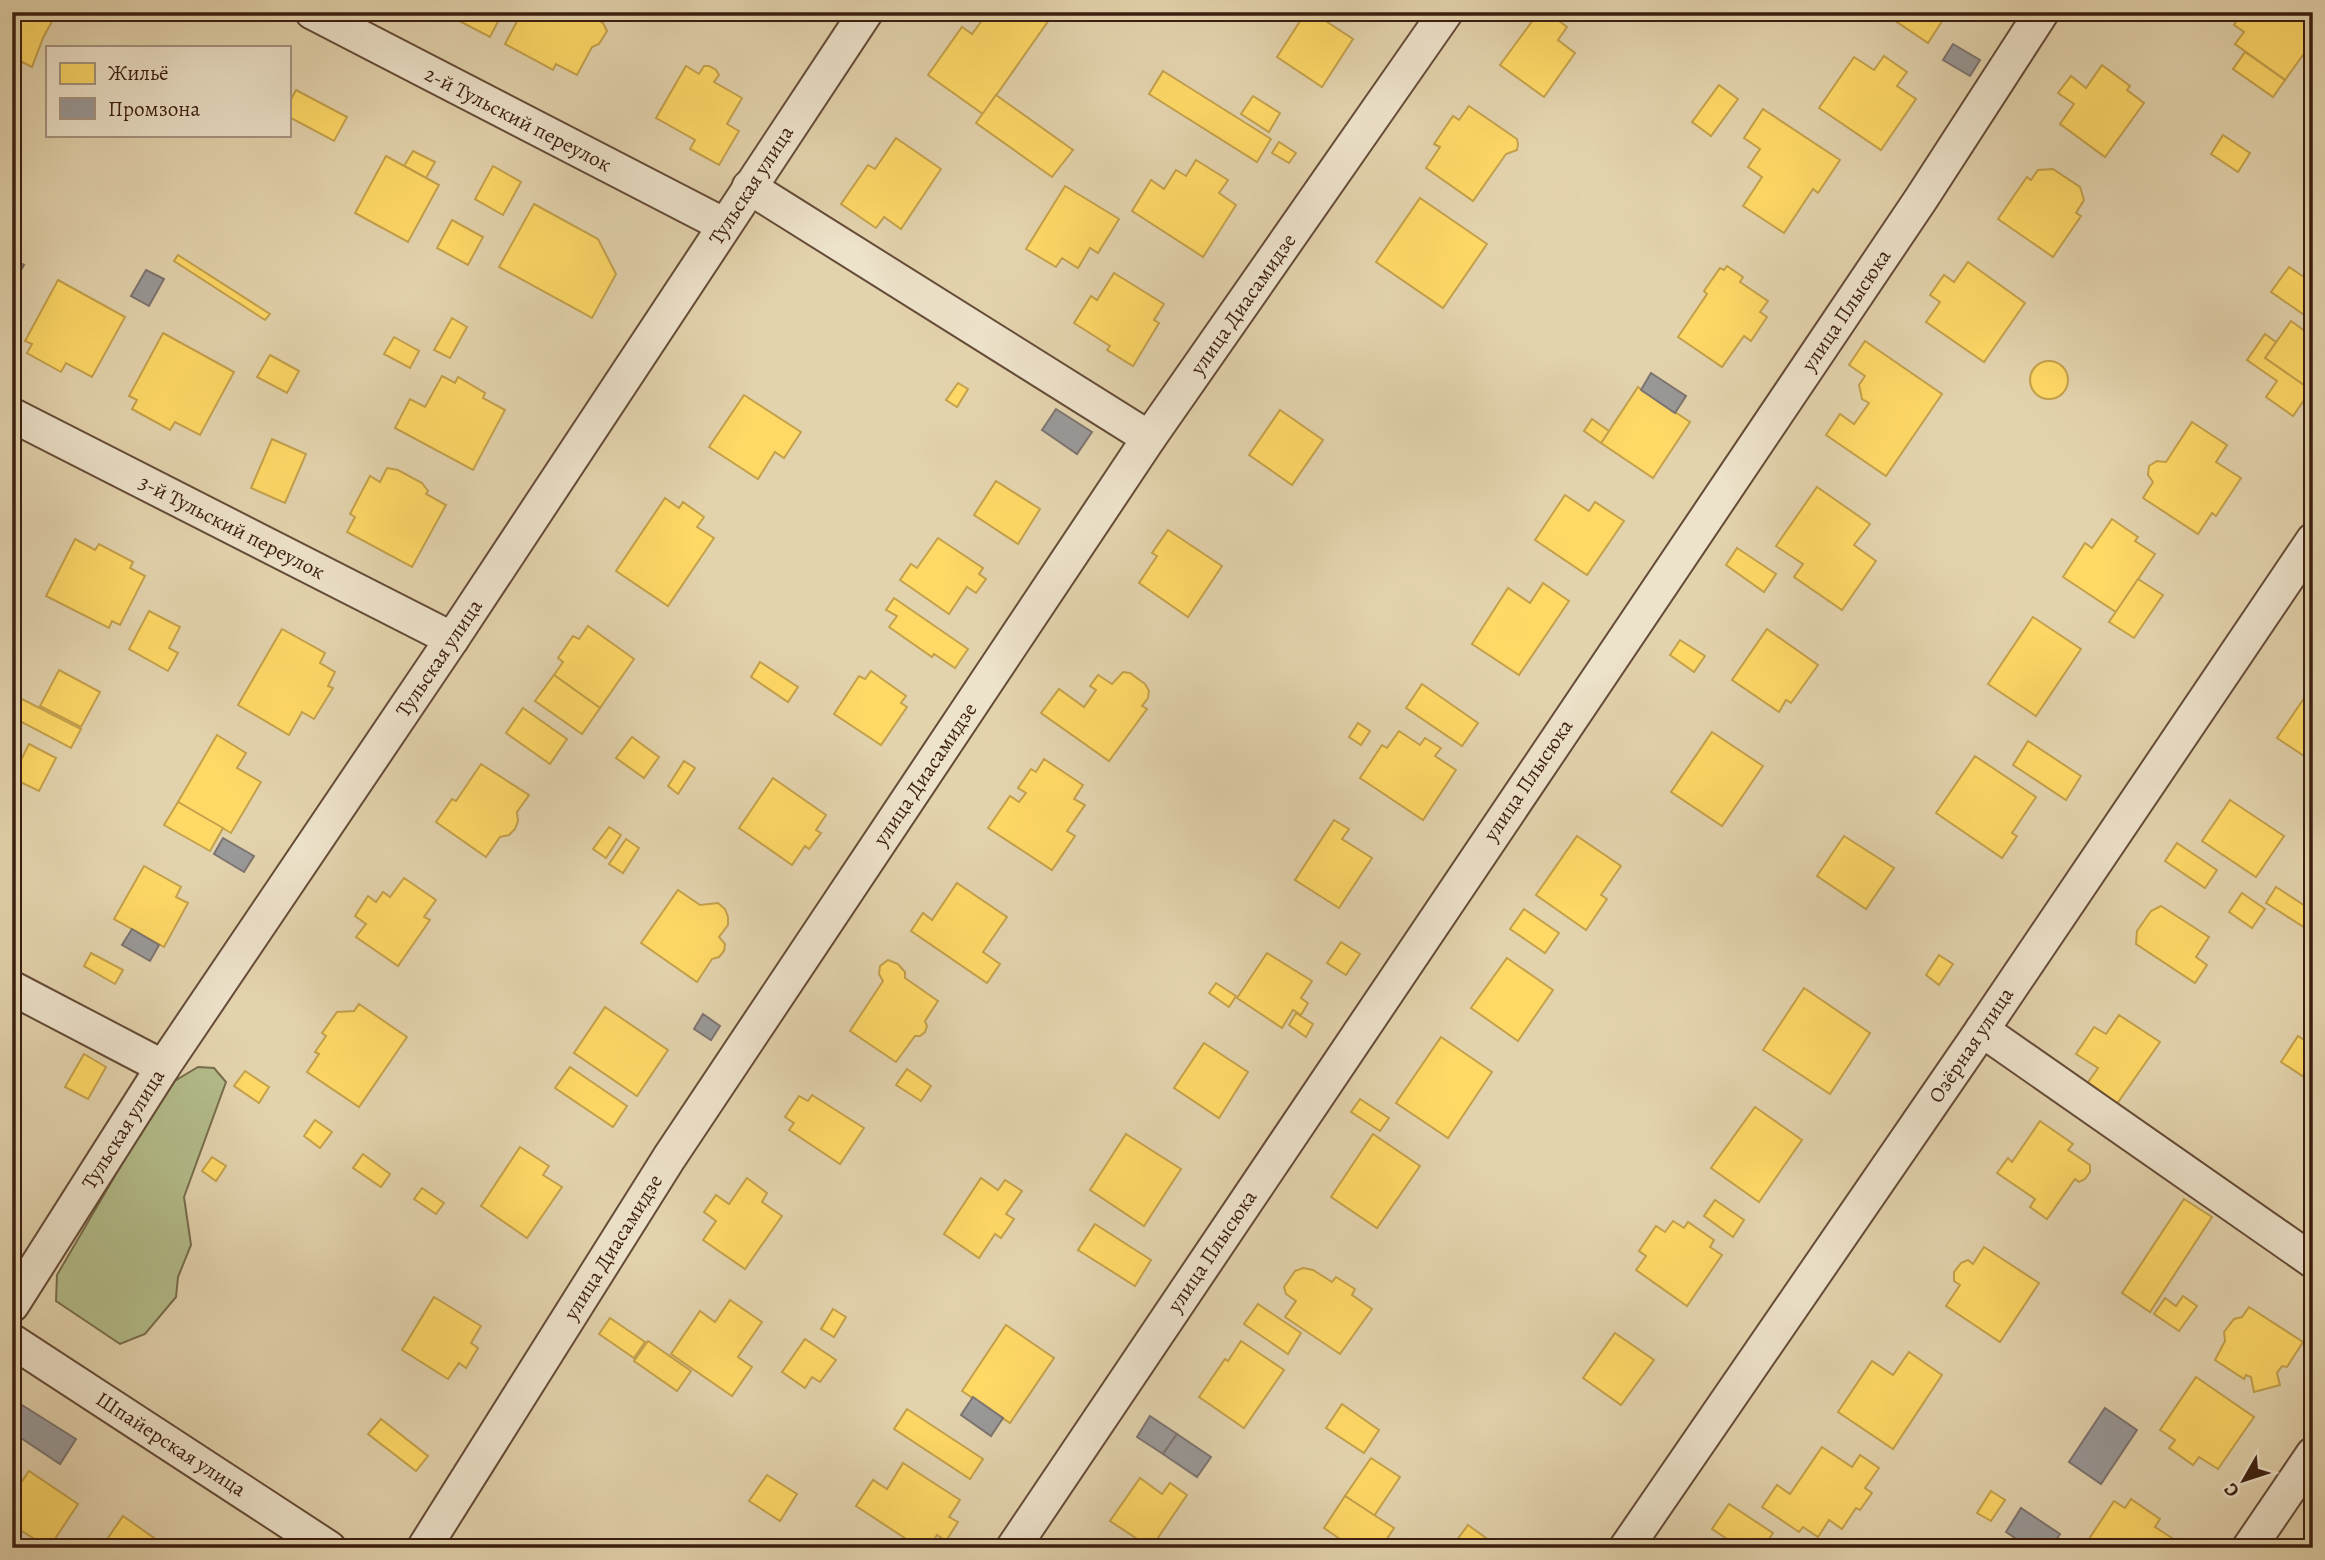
<svg xmlns="http://www.w3.org/2000/svg" width="2325" height="1560" font-family="Alegreya,serif">
<style>
.green{fill:#b3bc8a;stroke:#776d4d;stroke-width:2}
.homes{fill:#ffd966;stroke:#c4a14c;stroke-width:2}
.industry{fill:#999;stroke:#7d7470;stroke-width:2}
.lines{fill:none;stroke-linecap:round;stroke-linejoin:round}
.minor-casing{stroke:#654b37;stroke-width:37}
.minor{stroke:#ede2ca;stroke-width:33}
.labels{text-anchor:middle;dominant-baseline:central;stroke-width:7;stroke-linejoin:round;paint-order:stroke}
.street-label{font-size:21px;fill:#3b1e10;stroke:#ede2ca}
</style>
<rect width="100%" height="100%" fill="#e3d3ad"/>
<filter id="stains"><feTurbulence type="fractalNoise" baseFrequency=".00286" numOctaves="4"/><feColorMatrix values="0 0 0 0 .2 0 0 0 0 .09 0 0 0 0 .02 0 0 0 .5 -.17"/></filter>
<radialGradient id="worn" r=".72"><stop offset=".6" stop-color="#630" stop-opacity="0"/><stop offset="1" stop-color="#630" stop-opacity=".3"/></radialGradient>
<!-- green -->
<path class="green" d="M198,1067L214,1068L226,1082L184,1197L191,1245L178,1277L176,1297L145,1334L120,1344L56,1301L57,1275L168,1085Z"/>
<!-- homes -->
<g class="homes">
<path d="M12,12H57L43,38L32,67L12,57V31L15,24L12,23Z"/>
<path d="M442,12H503L490,37Z"/>
<path d="M522,12H582L603,23L607,31L599,44L592,47L577,75L556,64L553,70L505,44Z"/>
<path d="M988,12H1038L1049,20L983,114L928,75L962,27L972,34Z"/>
<path d="M1306,12H1312L1353,39L1322,87L1277,57Z"/>
<path d="M1539,12H1547L1567,27L1558,40L1575,53L1544,97L1500,65Z"/>
<path d="M1895,12H1948L1928,43L1891,18Z"/>
<path d="M2242,12H2309L2313,15V41L2285,80L2235,44L2244,32L2234,25Z"/>
<path d="M2245,52L2285,80L2273,97L2233,69Z"/>
<path d="M1884,56L1907,72L1897,86L1916,99L1881,150L1819,108L1854,57L1874,70Z"/>
<path d="M2102,65L2130,86L2127,90L2144,103L2105,157L2060,124L2074,104L2058,93L2071,76L2086,88Z"/>
<path d="M686,66L699,74L704,66H709L716,70L719,75L714,82L742,98L727,124L739,131L719,165L690,149L695,140L656,118Z"/>
<path d="M1163,71L1271,139L1257,162L1149,94Z"/>
<path d="M1719,85L1738,99L1711,136L1692,122Z"/>
<path d="M296,90L347,117L334,141L289,117V103Z"/>
<path d="M996,95L1073,150L1052,177L976,123Z"/>
<path d="M1253,96L1280,113L1269,132L1241,114Z"/>
<path d="M1469,106L1517,139L1518,144L1517,150L1506,154L1473,201L1426,168L1440,147L1434,144L1453,116L1459,120Z"/>
<path d="M1763,109L1840,160L1818,193L1813,189L1784,233L1743,206L1762,177L1748,167L1760,149L1744,138Z"/>
<path d="M2223,135L2250,153L2238,172L2211,154Z"/>
<path d="M896,138L941,169L901,229L884,217L876,228L841,204L868,165L875,169Z"/>
<path d="M1279,142L1296,153L1289,163L1272,153Z"/>
<path d="M413,151L435,162L426,178L404,166Z"/>
<path d="M386,156L439,185L408,242L355,213Z"/>
<path d="M1196,160L1228,180L1219,193L1236,205L1203,257L1132,211L1151,180L1164,189L1176,170L1186,176Z"/>
<path d="M493,166L521,182L503,215L475,199Z"/>
<path d="M2053,169L2080,187L2084,200L2076,213L2081,216L2053,257L1998,219L2027,177L2031,180L2038,170Z"/>
<path d="M1065,186L1119,219L1098,253L1090,248L1078,268L1062,258L1056,267L1026,249Z"/>
<path d="M1420,198L1487,244L1443,308L1376,262Z"/>
<path d="M534,204L598,239L616,274L592,318L499,267Z"/>
<path d="M452,220L483,237L468,265L437,248Z"/>
<path d="M178,255L270,314L265,320L174,261Z"/>
<path d="M1968,262L2025,303L1984,362L1926,322L1940,302L1930,295L1944,275L1954,282Z"/>
<path d="M1727,266L1743,277L1740,282L1768,301L1760,312L1767,317L1751,341L1744,336L1722,367L1678,337L1707,294L1704,291L1720,268L1724,270Z"/>
<path d="M2289,267L2313,283V321L2271,292Z"/>
<path d="M1114,273L1164,304L1154,320L1159,323L1133,366L1107,350L1110,346L1074,323L1091,296L1097,300Z"/>
<path d="M58,280L125,317L92,377L66,363L61,372L27,353L32,344L25,341Z"/>
<path d="M452,318L467,327L450,358L434,350Z"/>
<path d="M2291,321L2313,337V387L2311,390L2265,358Z"/>
<path d="M163,333L234,372L200,435L175,422L170,430L132,409L137,400L129,396Z"/>
<path d="M2265,334L2276,342L2265,358L2311,390L2293,416L2266,397L2277,381L2247,360Z"/>
<path d="M394,337L419,351L410,368L384,354Z"/>
<path d="M1865,341L1942,394L1886,476L1826,435L1840,414L1854,424L1869,403L1862,399L1859,385L1865,376L1849,365Z"/>
<path d="M270,355L299,371L287,393L257,377Z"/>
<circle cx="2049" cy="380" r="19"/>
<path d="M442,376L455,383L458,377L485,393L483,398L505,410L473,470L395,428L410,399L425,407Z"/>
<path d="M958,383L968,389L957,407L946,400Z"/>
<path d="M1638,387L1690,422L1653,478L1601,443Z"/>
<path d="M744,395L801,432L784,458L775,452L758,479L709,447Z"/>
<path d="M1280,410L1323,440L1292,485L1249,455Z"/>
<path d="M1592,419L1609,431L1601,443L1584,431Z"/>
<path d="M2192,422L2227,445L2216,462L2241,478L2216,516L2212,513L2198,534L2143,498L2153,482L2148,475L2149,466L2157,461L2166,462Z"/>
<path d="M272,439L306,454L285,503L251,488Z"/>
<path d="M387,468L398,470L422,483L428,491L426,494L446,505L412,567L347,532L355,517L350,514L370,476L380,482Z"/>
<path d="M996,481L1040,509L1018,544L974,515Z"/>
<path d="M1817,487L1870,524L1854,545L1876,561L1842,610L1794,577L1803,564L1776,546Z"/>
<path d="M1565,495L1589,511L1595,502L1624,521L1587,575L1535,540Z"/>
<path d="M665,498L679,508L683,502L704,517L697,527L714,538L668,606L616,571Z"/>
<path d="M2112,519L2138,537L2135,541L2155,554L2116,612L2063,577L2085,543L2092,548Z"/>
<path d="M1168,530L1222,566L1188,617L1139,583L1157,556L1152,553Z"/>
<path d="M938,538L983,568L979,574L986,579L976,593L967,587L949,614L900,580L911,564L917,568Z"/>
<path d="M75,539L95,550L99,544L133,562L130,568L145,576L120,625L112,621L109,628L46,596Z"/>
<path d="M1737,548L1776,574L1764,592L1726,565Z"/>
<path d="M2138,579L2163,595L2134,638L2109,622Z"/>
<path d="M1543,583L1569,601L1519,675L1472,644L1508,588L1530,603Z"/>
<path d="M894,598L968,649L955,668L934,654L932,657L889,627L897,616L886,610Z"/>
<path d="M149,611L180,627L169,648L178,653L168,671L129,649Z"/>
<path d="M2033,617L2081,649L2036,716L1988,684Z"/>
<path d="M588,626L634,659L600,708L554,675L563,662L558,658L573,636L579,639Z"/>
<path d="M282,629L325,653L320,663L335,672L328,686L333,688L314,719L302,712L289,735L238,705Z"/>
<path d="M1767,629L1818,665L1791,703L1786,700L1779,712L1732,680Z"/>
<path d="M1680,640L1705,656L1694,672L1670,655Z"/>
<path d="M760,662L798,687L788,702L751,677Z"/>
<path d="M59,670L100,692L81,727L40,706Z"/>
<path d="M871,671L906,696L901,703L907,707L881,745L834,714L859,676L865,679Z"/>
<path d="M1123,672L1130,673L1145,684L1149,691L1148,698L1142,706L1147,709L1109,761L1041,713L1059,689L1084,707L1096,690L1090,686L1098,675L1112,684Z"/>
<path d="M554,675L600,708L582,734L535,701Z"/>
<path d="M1422,684L1478,723L1462,746L1406,708Z"/>
<path d="M2313,685V762L2277,738Z"/>
<path d="M12,694L81,729L71,748L12,717Z"/>
<path d="M523,708L567,739L550,764L506,733Z"/>
<path d="M1358,723L1370,731L1361,745L1349,737Z"/>
<path d="M1399,731L1420,745L1425,738L1441,748L1435,756L1456,770L1423,820L1360,778L1382,745L1387,748Z"/>
<path d="M1712,732L1763,766L1722,826L1671,792Z"/>
<path d="M217,735L246,753L237,768L261,782L231,833L178,802Z"/>
<path d="M632,737L659,757L644,778L616,758Z"/>
<path d="M2028,741L2081,776L2066,800L2013,765Z"/>
<path d="M29,744L56,758L39,791L12,778Z"/>
<path d="M1975,756L2036,797L2012,833L2017,836L2002,858L1936,813Z"/>
<path d="M1044,759L1083,785L1074,799L1085,805L1067,831L1075,836L1052,870L988,828L1010,796L1019,802L1026,793L1018,788L1031,769L1036,772Z"/>
<path d="M684,761L695,768L678,794L668,786Z"/>
<path d="M481,764L529,795L517,812L518,821L515,829L509,835L500,837L486,857L436,822L452,799L456,801Z"/>
<path d="M773,778L826,815L816,830L821,833L809,849L805,846L792,865L739,828Z"/>
<path d="M2230,800L2284,836L2256,877L2202,841Z"/>
<path d="M178,802L223,828L210,851L164,825Z"/>
<path d="M1334,820L1349,829L1342,839L1372,858L1339,908L1295,880Z"/>
<path d="M609,827L621,835L606,858L593,849Z"/>
<path d="M1577,836L1621,866L1601,895L1607,899L1586,930L1536,895Z"/>
<path d="M1844,836L1894,868L1866,909L1817,876Z"/>
<path d="M626,839L639,848L623,873L609,864Z"/>
<path d="M2177,843L2217,870L2205,888L2165,861Z"/>
<path d="M144,866L181,887L176,897L188,903L164,947L114,919Z"/>
<path d="M404,878L436,900L424,917L430,920L398,966L356,937L366,924L355,916L368,896L376,902L383,892L390,897Z"/>
<path d="M957,883L1007,917L983,952L1000,964L987,983L911,931L923,913L932,920Z"/>
<path d="M2276,887L2313,911V933L2266,903Z"/>
<path d="M678,890L700,905L718,903L725,909L728,917V925L719,937L725,944L724,951L719,957L712,959L697,982L641,943Z"/>
<path d="M2242,893L2265,909L2252,928L2229,912Z"/>
<path d="M2161,906L2209,937L2196,957L2207,965L2195,983L2136,944L2137,931L2151,911Z"/>
<path d="M1524,909L1559,933L1545,953L1510,929Z"/>
<path d="M1341,942L1360,954L1346,975L1327,963Z"/>
<path d="M91,953L123,970L115,984L84,966Z"/>
<path d="M1267,953L1312,981L1301,998L1308,1003L1301,1015L1293,1010L1282,1028L1237,998Z"/>
<path d="M1939,955L1953,964L1939,985L1926,975Z"/>
<path d="M1507,958L1553,990L1518,1041L1471,1008Z"/>
<path d="M888,960L898,964L905,972V978L938,1001L925,1021L927,1026L925,1032L920,1036H915L896,1062L850,1031L883,981L879,974L880,966Z"/>
<path d="M1216,983L1236,996L1229,1007L1209,993Z"/>
<path d="M1804,988L1870,1033L1830,1094L1763,1050Z"/>
<path d="M359,1004L407,1037L359,1107L307,1072L319,1054L315,1052L326,1036L322,1033L337,1012L354,1011Z"/>
<path d="M605,1007L668,1050L637,1096L574,1053Z"/>
<path d="M1296,1013L1313,1024L1306,1037L1289,1025Z"/>
<path d="M2119,1015L2160,1042L2114,1108L2084,1088L2098,1068L2076,1054L2094,1027L2106,1034Z"/>
<path d="M2298,1036L2313,1046V1083L2281,1062Z"/>
<path d="M1441,1037L1492,1072L1448,1138L1396,1103Z"/>
<path d="M1204,1043L1248,1072L1219,1118L1174,1088Z"/>
<path d="M84,1054L106,1067L88,1099L65,1087Z"/>
<path d="M570,1067L627,1106L613,1127L555,1088Z"/>
<path d="M907,1069L931,1086L921,1101L896,1085Z"/>
<path d="M245,1071L269,1087L259,1103L234,1086Z"/>
<path d="M812,1095L864,1128L840,1164L789,1130L794,1123L785,1117L799,1096L808,1101Z"/>
<path d="M1360,1099L1389,1118L1380,1131L1351,1112Z"/>
<path d="M1755,1107L1802,1140L1759,1202L1711,1168Z"/>
<path d="M315,1120L332,1132L320,1148L304,1136Z"/>
<path d="M2040,1121L2073,1144L2068,1150L2090,1165V1172L2085,1179L2079,1182L2075,1179L2047,1219L2030,1207L2035,1199L1997,1173L2008,1158L2012,1162Z"/>
<path d="M1126,1134L1181,1169L1144,1226L1090,1190Z"/>
<path d="M1373,1134L1420,1166L1377,1228L1331,1197Z"/>
<path d="M520,1147L549,1166L543,1175L562,1187L527,1238L481,1206Z"/>
<path d="M363,1154L390,1174L381,1187L353,1168Z"/>
<path d="M212,1157L226,1166L216,1181L202,1171Z"/>
<path d="M747,1178L767,1193L762,1202L782,1216L745,1269L703,1240L716,1221L704,1212L716,1195L729,1204Z"/>
<path d="M981,1178L998,1190L1005,1180L1022,1191L1006,1214L1014,1219L1001,1238L995,1234L979,1258L944,1234Z"/>
<path d="M422,1188L444,1203L436,1214L414,1199Z"/>
<path d="M2184,1199L2212,1217L2150,1312L2122,1293Z"/>
<path d="M1715,1200L1744,1220L1733,1237L1704,1216Z"/>
<path d="M1673,1221L1684,1228L1688,1222L1714,1240L1710,1247L1722,1255L1687,1306L1636,1270L1646,1256L1639,1251L1656,1226L1665,1232Z"/>
<path d="M1095,1224L1151,1260L1135,1286L1078,1250Z"/>
<path d="M1984,1247L2039,1283L2000,1342L1946,1306L1960,1285L1954,1281V1272L1961,1263L1968,1260L1973,1264Z"/>
<path d="M1303,1268L1313,1270L1332,1282L1336,1277L1355,1289L1352,1295L1372,1309L1340,1354L1285,1317L1296,1301L1286,1294L1284,1287L1295,1271Z"/>
<path d="M2183,1296L2197,1306L2179,1331L2154,1314L2165,1298L2176,1306Z"/>
<path d="M434,1297L481,1326L471,1343L478,1348L466,1368L459,1363L448,1379L402,1350Z"/>
<path d="M730,1300L762,1322L738,1357L752,1367L732,1396L671,1354L700,1311L715,1322Z"/>
<path d="M1258,1304L1301,1333L1288,1354L1244,1324Z"/>
<path d="M2249,1307L2303,1342L2287,1367L2282,1366L2277,1373L2280,1385L2254,1392L2251,1377L2246,1375L2244,1379L2215,1360L2225,1341L2224,1332L2234,1319L2242,1317Z"/>
<path d="M833,1309L846,1317L834,1337L821,1329Z"/>
<path d="M610,1318L645,1342L634,1358L599,1334Z"/>
<path d="M1006,1325L1054,1358L1010,1423L962,1391Z"/>
<path d="M1615,1333L1654,1360L1621,1405L1583,1378Z"/>
<path d="M805,1339L836,1360L820,1382L812,1377L805,1388L782,1372Z"/>
<path d="M648,1341L691,1371L677,1391L634,1361Z"/>
<path d="M1241,1341L1284,1370L1244,1428L1199,1397L1225,1359L1228,1361Z"/>
<path d="M1909,1352L1942,1375L1893,1449L1838,1412L1872,1361L1893,1375Z"/>
<path d="M2196,1377L2254,1417L2218,1469L2199,1457L2193,1465L2169,1448L2175,1440L2160,1430Z"/>
<path d="M1342,1404L1379,1430L1364,1453L1326,1428Z"/>
<path d="M907,1409L983,1459L970,1479L894,1429Z"/>
<path d="M381,1419L428,1456L416,1471L368,1434Z"/>
<path d="M1822,1447L1852,1467L1860,1455L1879,1468L1865,1488L1872,1493L1860,1510L1856,1508L1842,1529L1829,1520L1818,1537L1803,1527L1799,1532L1762,1507L1777,1485L1790,1494Z"/>
<path d="M1371,1458L1400,1477L1374,1516L1345,1496Z"/>
<path d="M903,1463L960,1500L949,1517L958,1522L946,1541L937,1535L929,1548H920L856,1506L873,1480L887,1489Z"/>
<path d="M29,1471L78,1504L49,1548L12,1525V1496Z"/>
<path d="M767,1475L797,1494L780,1521L749,1501Z"/>
<path d="M1140,1478L1162,1494L1170,1483L1187,1495L1151,1548L1110,1521Z"/>
<path d="M1991,1491L2005,1500L1991,1521L1977,1513Z"/>
<path d="M1345,1496L1394,1528L1381,1548H1353L1324,1528Z"/>
<path d="M2131,1499L2160,1519L2155,1527L2172,1538L2166,1548H2083L2114,1501L2125,1508Z"/>
<path d="M1729,1504L1773,1533L1763,1548H1741L1712,1529Z"/>
<path d="M123,1516L164,1545L162,1548H101Z"/>
<path d="M1468,1525L1500,1548H1451Z"/>
</g>
<!-- industry -->
<g class="industry">
<path d="M1953,44L1980,60L1970,76L1943,60Z"/>
<path d="M12,259L24,265L12,286Z"/>
<path d="M146,270L164,279L149,306L131,296Z"/>
<path d="M1651,373L1686,396L1675,413L1641,390Z"/>
<path d="M1056,409L1092,432L1077,454L1042,430Z"/>
<path d="M223,838L254,856L244,872L214,854Z"/>
<path d="M132,929L159,945L150,961L122,945Z"/>
<path d="M703,1014L720,1026L711,1040L694,1029Z"/>
<path d="M973,1397L1003,1418L991,1436L961,1415Z"/>
<path d="M22,1405L76,1439L60,1464L12,1432V1420Z"/>
<path d="M2105,1408L2137,1430L2101,1484L2069,1462Z"/>
<path d="M1150,1416L1177,1434L1163,1454L1137,1437Z"/>
<path d="M1177,1434L1211,1457L1197,1477L1163,1454Z"/>
<path d="M2021,1508L2060,1534L2051,1548H2030L2006,1532Z"/>
</g>
<g class="lines">
<!-- minor casing -->
<g class="minor-casing">
<g id="minor">
<path d="M312,12L724,225"/>
<path d="M749,187L1149,438"/>
<path d="M12,415L452,639"/>
<path d="M12,988L163,1067"/>
<path d="M1982,1030L2313,1261"/>
<path d="M12,1305L163,1067L452,639L866,12"/>
<path d="M12,1341L329,1548"/>
<path d="M424,1548L669,1158L1149,438L1446,12"/>
<path d="M1013,1548L1921,199L2042,12"/>
<path d="M1626,1548L1982,1030L2313,540"/>
<path d="M2249,1548L2313,1454"/>
</g>
</g>
<!-- minor -->
<use href="#minor" class="minor"/>
</g>
<g class="labels">
<!-- street labels -->
<g class="street-label">
<text transform="translate(518 119) rotate(27)">2-й Тульский переулок</text>
<text transform="translate(751 185) rotate(-57)">Тульская улица</text>
<text transform="translate(1243 304) rotate(-55)">улица Диасамидзе</text>
<text transform="translate(1846 310) rotate(-56)">улица Плысюка</text>
<text transform="translate(232 527) rotate(27)">3-й Тульский переулок</text>
<text transform="translate(439 658) rotate(-56)">Тульская улица</text>
<text transform="translate(925 774) rotate(-56)">улица Диасамидзе</text>
<text transform="translate(1528 780) rotate(-56)">улица Плысюка</text>
<text transform="translate(1971 1045) rotate(-56)">Озёрная улица</text>
<text transform="translate(123 1129) rotate(-58)">Тульская улица</text>
<text transform="translate(613 1247) rotate(-58)">улица Диасамидзе</text>
<text transform="translate(1212 1251) rotate(-56)">улица Плысюка</text>
<text transform="translate(171 1444) rotate(33)">Шпайерская улица</text>
</g>
</g>
<!-- margin -->
<rect width="2325" height="1560" fill="none" stroke="#e3d3ad" stroke-width="42"/>
<rect x="14" y="14" width="2297" height="1532" fill="none" stroke="#3b1e10" stroke-width="3.5"/>
<rect x="21" y="21" width="2283" height="1518" fill="none" stroke="#3b1e10" stroke-width="2"/>
<!-- legend -->
<rect x="46" y="46" width="245" height="91" fill="#ede2ca" stroke="#a69480" stroke-width="2"/>
<rect x="60" y="63" width="35" height="21" fill="#ffd966" stroke="#a69480" stroke-width="2"/>
<text x="108" y="80" font-size="21" fill="#3b1e10">Жильё</text>
<rect x="60" y="98" width="35" height="21" fill="#999999" stroke="#a69480" stroke-width="2"/>
<text x="108" y="116" font-size="21" fill="#3b1e10">Промзона</text>
<!-- north arrow -->
<g transform="translate(2244 1480) rotate(231)" stroke="#ede2ca" stroke-width="5" paint-order="stroke">
<path d="M0-5L12 26L0 18L-12 26Z" fill="#3b1e10"/>
<text y="-10" font-size="19" font-weight="bold" text-anchor="middle" fill="#3b1e10">С</text>
</g>
<rect width="100%" height="100%" filter="url(#stains)"/>
<rect width="100%" height="100%" fill="url(#worn)"/>
</svg>
